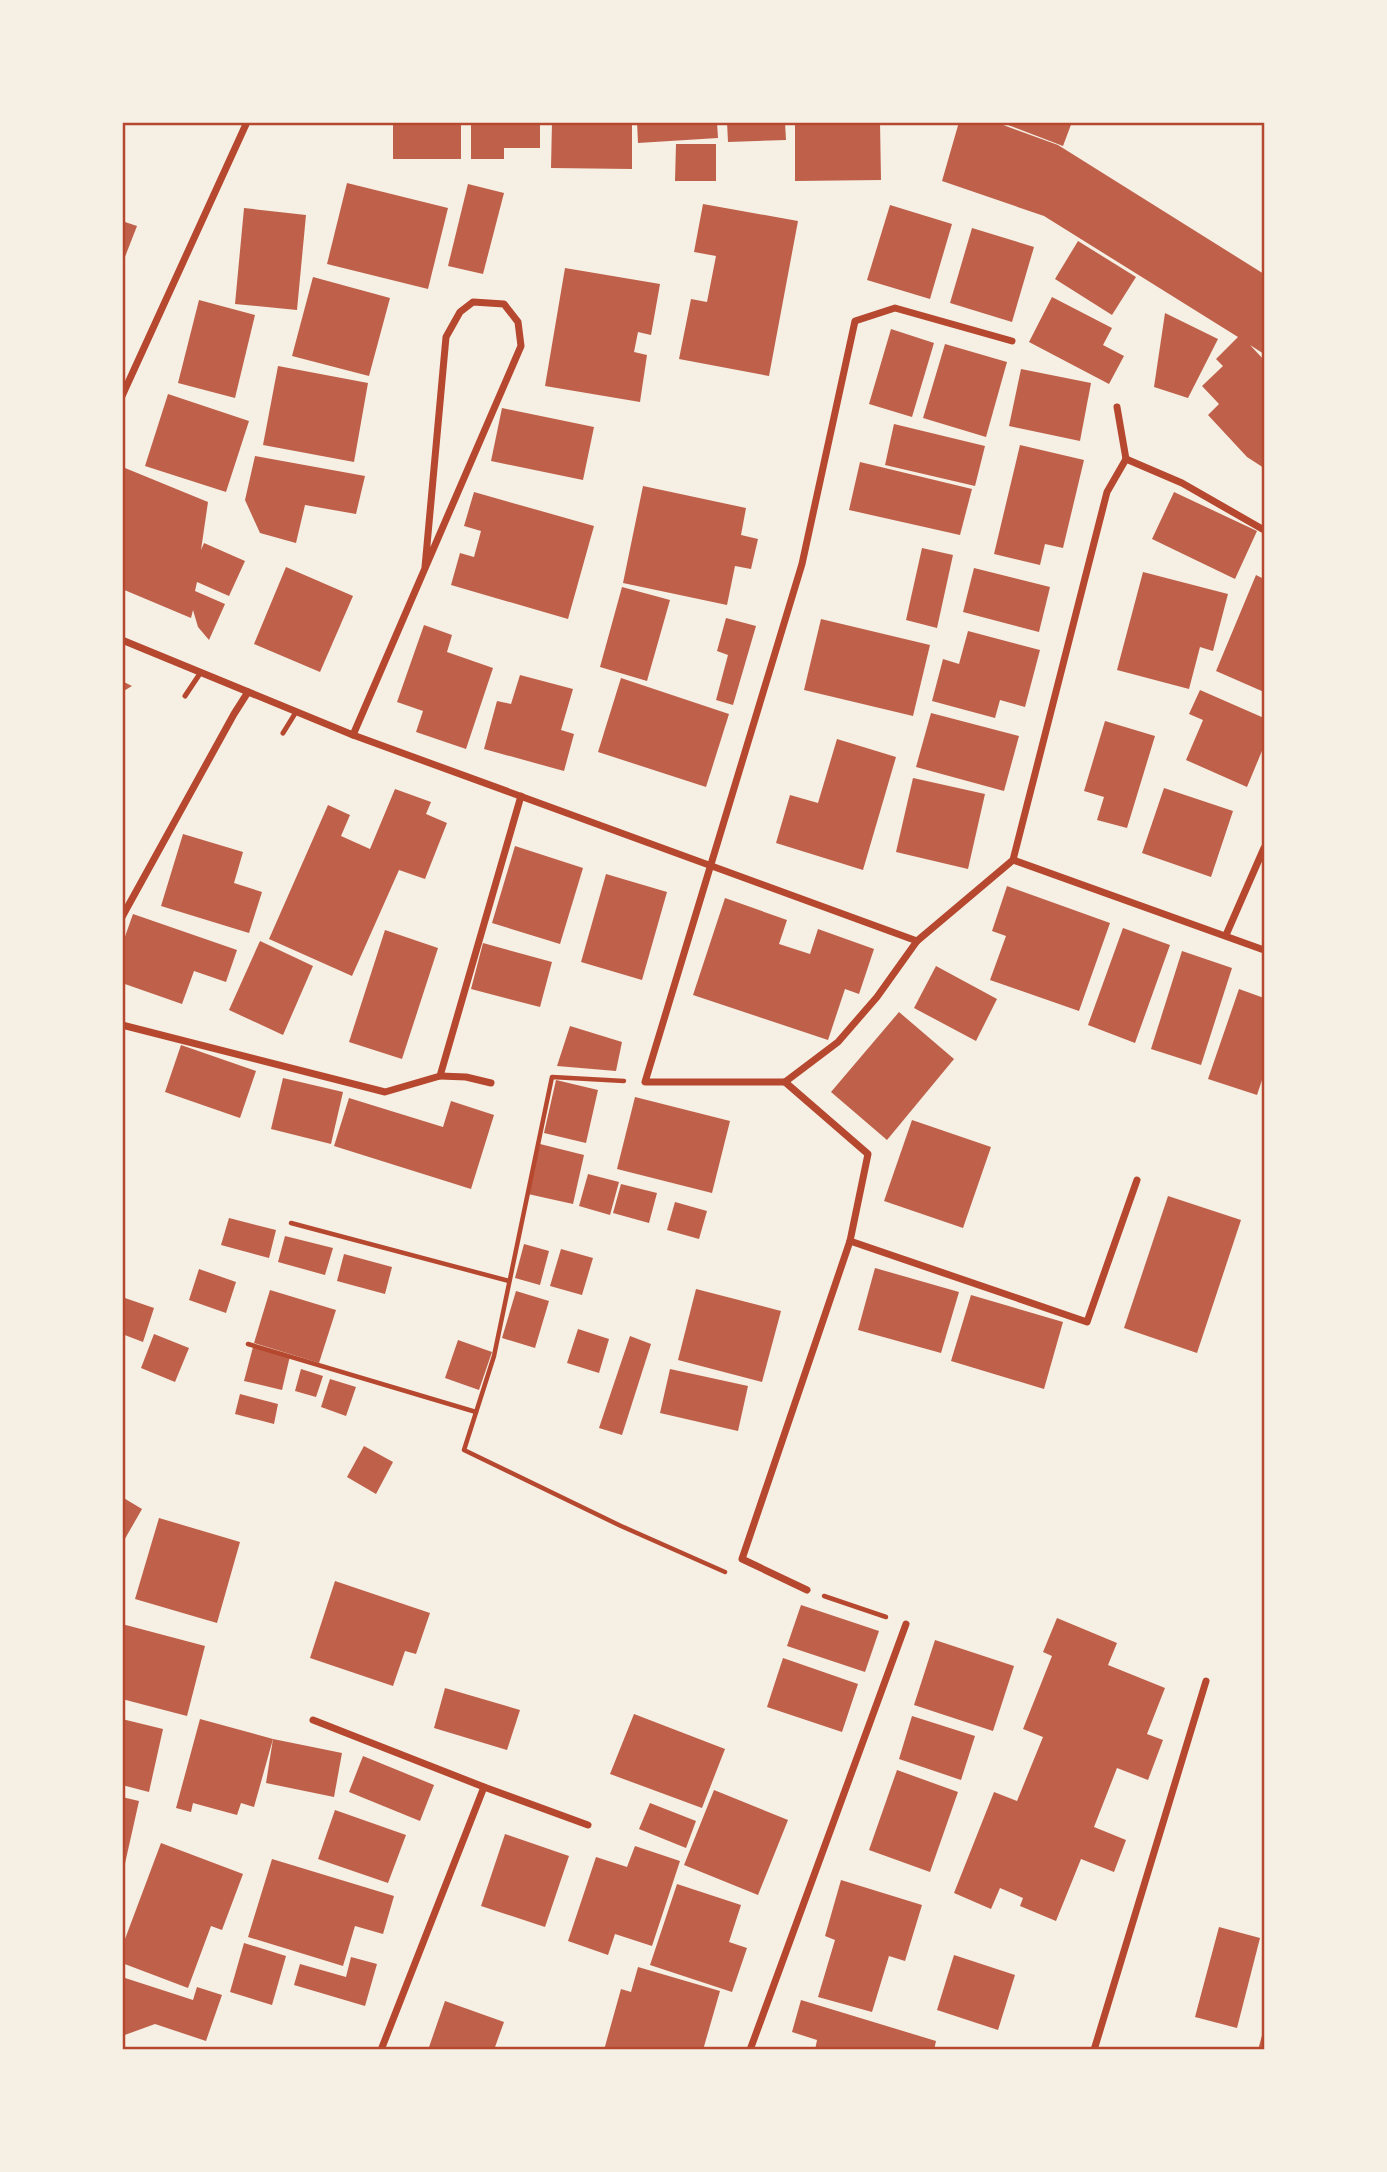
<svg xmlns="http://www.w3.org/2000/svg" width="1387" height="2172" font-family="Mulish,sans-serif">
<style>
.building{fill:#bf614a}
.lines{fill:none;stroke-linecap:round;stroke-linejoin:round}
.path{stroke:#b5482f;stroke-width:4.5}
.service{stroke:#b5482f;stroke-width:5}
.minor{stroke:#b5482f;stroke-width:7}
.neatline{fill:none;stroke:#b5482f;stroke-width:2.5}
</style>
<rect width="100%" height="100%" fill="#f6efe4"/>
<!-- building -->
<g class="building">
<rect x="393" y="122" width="68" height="37"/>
<path d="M471,122H540V148H504V159H471Z"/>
<path d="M552,122H632V169L551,168Z"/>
<path d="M637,122H717L718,138L638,143Z"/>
<path d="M727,122H785L786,140L728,142Z"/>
<path d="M795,122H880L881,180L795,181Z"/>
<path d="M959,122H995L1058,145L1264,274V354L1250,345L1264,360V468L1247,457L1208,415L1219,404L1202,386L1223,366L1216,359L1238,337L1044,216L942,181Z"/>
<path d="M1000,122H1072L1063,146Z"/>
<path d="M676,144H716V181H675Z"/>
<path d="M347,183L448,208L428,289L327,264Z"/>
<path d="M468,184L504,193L483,274L448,266Z"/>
<path d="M703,204L798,221L769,376L679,359L691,299L707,302L716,256L694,252Z"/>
<path d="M890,205L952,224L930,299L867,280Z"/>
<path d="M244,208L306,215L297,310L235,304Z"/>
<path d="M122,221L137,226L123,262H122Z"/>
<path d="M972,228L1034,247L1012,322L950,303Z"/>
<path d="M1078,241L1136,277L1112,315L1055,279Z"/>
<path d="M565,268L660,284L651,335L638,332L634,352L647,355L640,402L545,386Z"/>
<path d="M313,277L390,298L369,376L292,356Z"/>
<path d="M1052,297L1112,328L1103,345L1124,356L1109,384L1029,342Z"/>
<path d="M199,300L255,315L235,398L178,383Z"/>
<path d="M1165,313L1218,339L1188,398L1154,387Z"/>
<path d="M891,329L934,343L912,417L869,404Z"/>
<path d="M945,344L1007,362L986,437L923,418Z"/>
<path d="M278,366L368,383L354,462L263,445Z"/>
<path d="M1021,369L1091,383L1080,441L1009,426Z"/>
<path d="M168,394L249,421L226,492L145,466Z"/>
<path d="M502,408L594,427L583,480L491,461Z"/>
<path d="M894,424L985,446L975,486L885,465Z"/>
<path d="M1020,445L1084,460L1063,548L1045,544L1040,565L994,554Z"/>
<path d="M255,456L365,476L356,514L305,505L296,543L260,533L245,500Z"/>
<path d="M860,462L972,489L960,535L849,510Z"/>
<path d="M125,468L208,502L201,550L204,543L245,561L229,596L197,582L195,591L225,604L209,640L198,627L193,610L191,618L122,589V485Z"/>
<path d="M643,486L746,508L741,535L758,539L751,569L735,566L727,605L623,583Z"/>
<path d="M474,492L594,526L568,619L451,585L460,553L474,557L481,531L464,526Z"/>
<path d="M1174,492L1257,531L1235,579L1152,539Z"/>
<path d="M922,548L953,555L937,628L906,620Z"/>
<path d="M286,567L353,596L320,672L254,644Z"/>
<path d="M974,568L1050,587L1039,632L963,612Z"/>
<path d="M1143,572L1228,594L1213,651L1200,647L1189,689L1117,670Z"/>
<path d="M1256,575L1264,579V692L1216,671Z"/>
<path d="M622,587L670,600L647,681L600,667Z"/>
<path d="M726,618L756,626L733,705L716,700L728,655L717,651Z"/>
<path d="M821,619L930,645L913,716L804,690Z"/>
<path d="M424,625L452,635L447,652L493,668L466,749L416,732L423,711L397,702Z"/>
<path d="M968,631L1040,650L1025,707L1000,700L995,718L932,701L943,659L959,664Z"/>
<path d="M520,675L573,689L561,730L574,734L564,771L484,749L497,701L511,704Z"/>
<path d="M621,678L729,714L706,787L598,752Z"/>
<path d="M122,681L132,686L122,692Z"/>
<path d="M1200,690L1264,718V746L1247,787L1186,760L1203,720L1189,714Z"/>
<path d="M931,713L1019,736L1004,791L916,767Z"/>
<path d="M1105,721L1155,736L1127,828L1097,820L1104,797L1084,791Z"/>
<path d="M837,739L896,757L863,870L776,843L790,795L818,803Z"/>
<path d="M913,778L985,794L968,869L896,852Z"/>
<path d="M1164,788L1233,811L1211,877L1142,853Z"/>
<path d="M395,789L431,802L426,814L447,823L425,879L399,870L352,976L269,939L328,805L350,815L341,836L370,849Z"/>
<path d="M183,834L243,852L234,883L262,892L249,933L161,906Z"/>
<path d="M515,846L583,868L560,944L492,923Z"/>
<path d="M606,874L667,892L642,980L581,962Z"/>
<path d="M1007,886L1110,923L1079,1011L990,980L1006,936L992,931Z"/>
<path d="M725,898L787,920L779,944L810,954L818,929L874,949L859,994L845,989L828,1040L693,995Z"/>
<path d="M133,914L237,950L226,982L194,971L182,1004L122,983V945Z"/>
<path d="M1123,928L1170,945L1135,1043L1088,1025Z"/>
<path d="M385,930L438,948L402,1059L349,1042Z"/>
<path d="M260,941L313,966L283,1035L229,1010Z"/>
<path d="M483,943L552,962L540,1007L471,989Z"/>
<path d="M1182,951L1232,968L1201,1065L1151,1049Z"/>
<path d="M936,966L997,999L976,1041L914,1008Z"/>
<path d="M1239,989L1264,998V1074L1257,1095L1208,1079Z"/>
<path d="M899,1012L954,1059L887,1140L831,1092Z"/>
<path d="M570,1026L622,1042L616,1071L557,1066Z"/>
<path d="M181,1045L256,1071L240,1118L165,1092Z"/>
<path d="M283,1078L343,1092L331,1144L271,1129Z"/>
<path d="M556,1080L598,1090L586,1143L544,1133Z"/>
<path d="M635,1097L730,1121L712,1193L617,1169Z"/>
<path d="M349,1098L443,1127L451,1101L494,1115L471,1189L334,1146Z"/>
<path d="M912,1120L991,1147L963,1228L884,1201Z"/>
<path d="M540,1144L584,1155L573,1204L528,1194Z"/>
<path d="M588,1174L619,1182L610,1215L579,1206Z"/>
<path d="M621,1184L657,1193L649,1223L613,1213Z"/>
<path d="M1168,1196L1241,1220L1197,1353L1124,1328Z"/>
<path d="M675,1202L707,1211L699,1239L667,1230Z"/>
<path d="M229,1218L276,1230L269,1258L221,1245Z"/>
<path d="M285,1236L333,1248L325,1275L278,1262Z"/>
<path d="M524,1244L549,1251L540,1285L515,1278Z"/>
<path d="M561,1249L593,1258L582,1295L550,1286Z"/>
<path d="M344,1254L392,1267L385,1294L337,1281Z"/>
<path d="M875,1268L959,1292L941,1353L858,1330Z"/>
<path d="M199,1269L236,1282L226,1313L189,1300Z"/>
<path d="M696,1289L781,1311L762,1382L678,1360Z"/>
<path d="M270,1290L336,1310L319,1363L254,1343Z"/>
<path d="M516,1291L549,1301L535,1348L502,1338Z"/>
<path d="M971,1295L1063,1322L1044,1389L951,1361Z"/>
<path d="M122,1297L154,1308L143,1342L122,1334Z"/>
<path d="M578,1329L609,1339L599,1373L567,1363Z"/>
<path d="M154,1334L189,1348L175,1382L141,1368Z"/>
<path d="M630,1336L651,1344L622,1435L599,1428Z"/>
<path d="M458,1340L492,1352L479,1390L445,1378Z"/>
<path d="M253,1347L290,1356L282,1390L244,1381Z"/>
<path d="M301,1369L323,1376L316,1397L295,1391Z"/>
<path d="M670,1369L748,1386L738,1431L660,1413Z"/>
<path d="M330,1379L356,1387L346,1416L321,1407Z"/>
<path d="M240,1394L278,1404L274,1424L235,1414Z"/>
<path d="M364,1446L393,1462L376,1494L347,1477Z"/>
<path d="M122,1497L142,1509L122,1544Z"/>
<path d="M159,1518L240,1542L217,1623L135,1599Z"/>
<path d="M335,1581L430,1613L416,1654L405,1651L393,1686L310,1658Z"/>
<path d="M801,1605L879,1631L865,1672L787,1646Z"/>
<path d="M1057,1618L1117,1643L1108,1665L1165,1688L1147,1734L1163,1740L1148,1780L1117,1768L1094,1827L1126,1840L1114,1872L1081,1859L1056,1921L1020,1906L1023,1898L1000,1888L991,1909L954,1893L994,1792L1017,1801L1043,1737L1023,1729L1052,1656L1043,1652Z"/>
<path d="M122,1624L205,1646L187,1716L122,1699Z"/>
<path d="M935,1640L1014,1666L993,1731L914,1705Z"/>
<path d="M783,1658L858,1684L842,1732L767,1707Z"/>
<path d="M445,1688L520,1710L507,1750L434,1728Z"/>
<path d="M634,1714L725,1749L702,1808L610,1774Z"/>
<path d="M912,1716L975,1736L961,1780L899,1759Z"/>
<path d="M122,1719L163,1729L149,1792L122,1785Z"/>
<path d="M200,1719L273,1739L254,1807L241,1803L237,1815L193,1803L191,1812L176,1808Z"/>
<path d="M273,1739L342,1753L334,1797L266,1783Z"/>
<path d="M363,1756L434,1785L420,1821L349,1792Z"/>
<path d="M897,1770L958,1792L930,1872L869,1850Z"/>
<path d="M714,1790L788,1820L758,1895L684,1865Z"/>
<path d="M122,1797L139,1801L124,1868H122Z"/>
<path d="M650,1803L696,1821L686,1848L639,1829Z"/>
<path d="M335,1810L406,1835L388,1883L318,1859Z"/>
<path d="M505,1834L569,1856L545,1927L481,1906Z"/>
<path d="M161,1843L243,1874L222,1930L211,1926L188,1988L122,1963V1947Z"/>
<path d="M635,1846L680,1861L652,1946L615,1934L608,1955L568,1941L596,1857L627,1867Z"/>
<path d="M272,1859L394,1896L383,1934L355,1926L343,1966L248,1937Z"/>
<path d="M841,1880L922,1905L905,1961L889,1956L872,2012L818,1997L835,1940L825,1936Z"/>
<path d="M677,1884L741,1905L729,1942L747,1948L732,1992L650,1965Z"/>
<path d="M1219,1927L1260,1938L1237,2028L1195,2017Z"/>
<path d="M244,1943L286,1956L272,2005L230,1992Z"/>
<path d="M954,1955L1015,1975L998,2030L937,2010Z"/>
<path d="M351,1957L377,1964L365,2006L294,1985L300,1964L346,1977Z"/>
<path d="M638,1967L720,1991L703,2050H604L621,1989L631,1992Z"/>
<path d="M122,1977L193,2000L197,1987L222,1995L206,2041L155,2024L122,2036Z"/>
<path d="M801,2000L936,2041L934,2050H815L817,2040L792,2032Z"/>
<path d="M445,2001L504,2022L494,2050H428Z"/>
<path d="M1264,2028V2050H1258Z"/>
</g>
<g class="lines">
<!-- path -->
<g class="path">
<path d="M624,1081L552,1077L494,1356L464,1450L621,1526L725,1572"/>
<path d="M291,1223L509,1281"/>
<path d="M248,1344L476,1412"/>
<path d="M824,1596L886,1617"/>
</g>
<!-- service -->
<g class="service">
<path d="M185,696L201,672"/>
<path d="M283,733L296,712"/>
</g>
<!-- minor -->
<g class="minor">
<path d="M1012,341L895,308L855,321L802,564L645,1082H785L838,1042L877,997L917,941L1013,860L1107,492L1126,459"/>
<path d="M122,396L247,122"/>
<path d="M1117,407L1126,459"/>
<path d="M1126,459L1182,483L1264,530"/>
<path d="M122,640L353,735L917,941"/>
<path d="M353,735L521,346L518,322L504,304L473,302L460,312L446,337L425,567"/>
<path d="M1013,860L1264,950"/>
<path d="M122,917L234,714L248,692"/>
<path d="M1226,935L1264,848"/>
<path d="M122,1025L385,1092L440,1076L521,796"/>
<path d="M440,1076L466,1077L491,1083"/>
<path d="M785,1082L868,1154L850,1241L742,1559L807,1590"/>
<path d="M850,1241L1087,1322L1137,1180"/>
<path d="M313,1720L484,1787L588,1825"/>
<path d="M381,2050L484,1787"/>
<path d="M750,2050L906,1624"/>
<path d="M1094,2050L1206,1681"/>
</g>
</g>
<!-- border -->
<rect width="1387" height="2172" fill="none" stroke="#f6efe4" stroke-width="248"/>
<rect x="124" y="124" width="1139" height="1924" class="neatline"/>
</svg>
